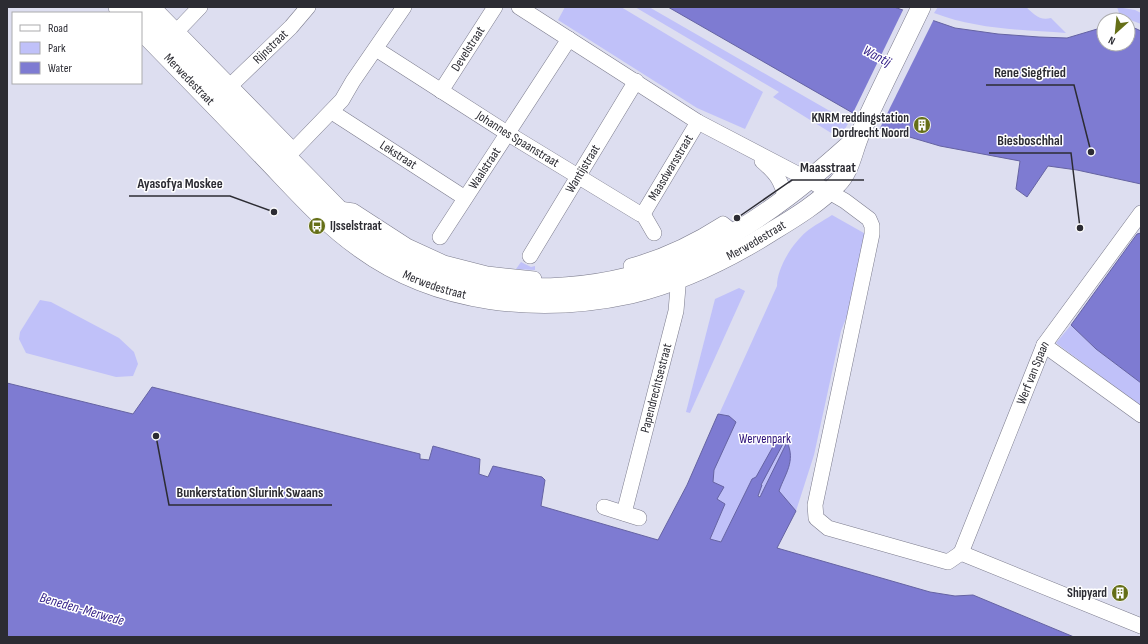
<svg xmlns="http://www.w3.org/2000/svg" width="1148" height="644" font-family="'Sofia Sans Condensed',sans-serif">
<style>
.green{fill:#c0c1f9}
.water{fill:#7e7bd2;stroke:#6563a2}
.pier{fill:#dddef0}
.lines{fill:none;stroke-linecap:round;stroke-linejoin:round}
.minor-casing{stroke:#7c7c8d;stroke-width:16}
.major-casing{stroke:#7c7c8d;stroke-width:20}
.minor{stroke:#fff;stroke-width:15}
.major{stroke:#fff;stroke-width:19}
.labels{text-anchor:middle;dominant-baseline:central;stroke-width:3;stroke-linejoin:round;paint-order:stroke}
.street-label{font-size:13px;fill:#2c2c33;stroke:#fff}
.poi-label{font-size:13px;font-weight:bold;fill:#2c2c33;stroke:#fff;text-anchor:end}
.park-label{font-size:13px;fill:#2c1079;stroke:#fff}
.water-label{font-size:14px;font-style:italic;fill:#37248a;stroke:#fff}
.leader{fill:none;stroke:#2c2c33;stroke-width:1.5}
.callout-dot{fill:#2c2c33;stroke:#fff;stroke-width:1.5}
.callout-label{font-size:14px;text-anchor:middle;font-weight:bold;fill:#2c2c33;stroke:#fff;stroke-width:3;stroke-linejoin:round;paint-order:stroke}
</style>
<rect width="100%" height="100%" fill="#dddef0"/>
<!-- green -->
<g class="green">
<path d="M565,7H621L763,92L745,129L697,108L558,20Z"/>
<path d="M635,7H649L849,122L845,129L836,136L773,97L779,92Z"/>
<path d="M938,7H1026C1034,14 1039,21 1051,18L1066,33C1021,30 976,29 934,13Z"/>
<path d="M1117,7L1135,10L1141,13V24L1120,16Z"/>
<path d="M832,215L878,241L874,247L841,331L814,455L796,511L747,489L721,542L710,539L725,504L687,485L777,286C777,268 792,244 806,232C813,226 823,221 832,215Z"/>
<path d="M521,262L531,267L535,266V270L516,269Z"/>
<path d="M739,288L745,291L690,413L686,412L715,299Z"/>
<path d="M40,300L51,302L119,338L134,352L138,364L133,376L116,377L26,353L19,339L20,332Z"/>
<path d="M1071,325L1096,349L1141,383V406L1056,343Z"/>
</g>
<!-- water -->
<g class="water">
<path d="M668,7H894L955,28L998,34L1039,37L1067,38L1104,27V44H1128V25L1141,31V184L1077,170L1048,166L1027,197L1016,189L1020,161L940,146L879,128Z"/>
<path d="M1141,233V383L1096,349L1071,325L1137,234Z"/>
<path d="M7,383L133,414L152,387L420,454V459L429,460L433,446L480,459L479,474L488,477L493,466L542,477L545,480L541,506L658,540L687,485L718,414L729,416L736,422L714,470L713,482L724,487L717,499L725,504L710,539L721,542L752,479L756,477L775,443L779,441L784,442L761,485H762L758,496L760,497L787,442C796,461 785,474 779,491L796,511L777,548L930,592L955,596L973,595L1074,637H7Z"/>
</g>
<!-- pier -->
<path class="pier" d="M904,8L934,19L879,130L852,115Z"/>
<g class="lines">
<!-- minor casing -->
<g class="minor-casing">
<g id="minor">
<path d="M153,7L293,150"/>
<path d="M519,7L698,122L807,179L845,201L869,219L872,226V234L815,505L816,518L828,528L948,562L961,553"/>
<path d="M177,31L200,7"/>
<path id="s1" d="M376,49L507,133L640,214H643"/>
<path id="s2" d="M231,85L291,27L308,7"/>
<path id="s3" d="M441,91L495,7"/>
<path id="s4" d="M332,112L465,198"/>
<path d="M287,157L342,100L353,81L404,7"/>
<path d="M762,161C777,174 781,180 786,199"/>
<path d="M339,209L353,211L407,246L444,263L487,274L534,279"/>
<path id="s5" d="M643,214L698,122"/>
<path d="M643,214L654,233"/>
<path id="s6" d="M440,237L569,39"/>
<path id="s7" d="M530,256L636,81"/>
<path d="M631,266C664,257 695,242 723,224L733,232"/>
<path d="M1044,345L1141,415"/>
<path d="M604,507L639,518"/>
<path id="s8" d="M624,513L676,311L678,287L672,270"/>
<path id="s9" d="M961,553L1044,345L1141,213"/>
<path d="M961,553L1141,626"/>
</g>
</g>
<!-- major casing -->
<g class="major-casing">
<g id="major">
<path d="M118,7L124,13"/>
<path d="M140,7L338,209C355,225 372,240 392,252C489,305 613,296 710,246C765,218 812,179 858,137"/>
<path id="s10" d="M141,30C182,72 223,114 263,156C294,188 323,222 360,248C437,304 539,314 631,294C681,282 728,259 771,232C794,218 819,203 838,183C851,170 853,149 861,132C880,90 901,49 921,7"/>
</g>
</g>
<!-- minor -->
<use href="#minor" class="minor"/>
<!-- major -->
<use href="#major" class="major"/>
</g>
<!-- icons -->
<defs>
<g id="building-disc" transform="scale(0.9)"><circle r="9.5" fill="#656f17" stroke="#fff"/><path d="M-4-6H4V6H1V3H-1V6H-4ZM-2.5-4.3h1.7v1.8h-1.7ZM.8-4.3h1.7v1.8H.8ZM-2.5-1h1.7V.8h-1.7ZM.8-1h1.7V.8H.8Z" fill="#fff"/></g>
<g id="bus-disc" transform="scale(0.9)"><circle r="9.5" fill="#656f17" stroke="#fff"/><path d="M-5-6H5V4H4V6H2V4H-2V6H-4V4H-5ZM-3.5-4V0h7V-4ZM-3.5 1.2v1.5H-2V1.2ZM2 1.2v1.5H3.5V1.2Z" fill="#fff"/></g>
</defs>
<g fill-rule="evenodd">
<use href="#building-disc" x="922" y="125"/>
<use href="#bus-disc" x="317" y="226"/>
<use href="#building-disc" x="1120" y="593"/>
</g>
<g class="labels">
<!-- street labels -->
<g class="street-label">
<text stroke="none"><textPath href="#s2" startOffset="55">Rijnstraat</textPath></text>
<text stroke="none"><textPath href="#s3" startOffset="50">Develstraat</textPath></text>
<text stroke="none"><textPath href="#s10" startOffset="69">Merwedestraat</textPath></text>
<text stroke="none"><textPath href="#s1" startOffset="168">Johannes Spaanstraat</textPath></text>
<text stroke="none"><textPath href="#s4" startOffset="79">Lekstraat</textPath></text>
<text stroke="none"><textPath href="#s6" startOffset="82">Waalstraat</textPath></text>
<text stroke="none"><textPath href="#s7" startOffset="102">Wantijstraat</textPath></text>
<text stroke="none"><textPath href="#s5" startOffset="54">Maasdwarsstraat</textPath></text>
<text stroke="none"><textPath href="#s10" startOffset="729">Merwedestraat</textPath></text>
<text stroke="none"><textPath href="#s10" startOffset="393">Merwedestraat</textPath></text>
<text stroke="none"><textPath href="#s9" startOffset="194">Werf van Spaan</textPath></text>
<text stroke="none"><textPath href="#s8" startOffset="129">Papendrechtsestraat</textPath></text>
</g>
<!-- poi labels -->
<g class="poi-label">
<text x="909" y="118">KNRM reddingstation<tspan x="909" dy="15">Dordrecht Noord</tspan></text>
<text x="330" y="226" text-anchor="start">IJsselstraat</text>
<text x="1107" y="593">Shipyard</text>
</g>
<!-- park labels -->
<g class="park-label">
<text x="765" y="439">Wervenpark</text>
</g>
<!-- water labels -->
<g class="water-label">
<text transform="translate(877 56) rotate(28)">Wantij</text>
<text transform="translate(82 609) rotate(16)">Beneden-Merwede</text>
</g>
</g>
<!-- callouts -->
<path class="leader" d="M1091 152L1074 85H986M1080 228L1071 153H989M737 218L792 180H864M274 212L230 196H129M156 436L169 505H332"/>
<g class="callout-dot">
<circle cx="1091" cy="152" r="4"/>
<circle cx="1080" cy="228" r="4"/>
<circle cx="737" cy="218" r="4"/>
<circle cx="274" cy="212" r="4"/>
<circle cx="156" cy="436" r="4"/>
</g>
<g class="callout-label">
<text x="1030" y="77">Rene Siegfried</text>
<text x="1030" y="145">Biesboschhal</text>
<text x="828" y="172">Maasstraat</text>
<text x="180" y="188">Ayasofya Moskee</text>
<text x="250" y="497">Bunkerstation Slurink Swaans</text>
</g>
<!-- border -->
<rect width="1148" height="644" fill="none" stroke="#2c2c33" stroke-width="16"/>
<!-- legend -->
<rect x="12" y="12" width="130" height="72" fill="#ffffff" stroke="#ababad"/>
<rect x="20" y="25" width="20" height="6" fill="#ffffff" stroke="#ababad"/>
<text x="48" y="32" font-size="12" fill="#2c2c33">Road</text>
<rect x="20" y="42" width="20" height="12" fill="#c0c1f9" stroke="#ababad"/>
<text x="48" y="52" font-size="12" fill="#2c2c33">Park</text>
<rect x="20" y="62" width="20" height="12" fill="#7e7bd2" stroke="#ababad"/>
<text x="48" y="72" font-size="12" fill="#2c2c33">Water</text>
<!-- north arrow -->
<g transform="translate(1116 32) rotate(207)"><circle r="19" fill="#ffffff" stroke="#ababad"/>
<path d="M0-3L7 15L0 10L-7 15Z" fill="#656f17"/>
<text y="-6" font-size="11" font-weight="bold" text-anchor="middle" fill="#2c2c33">N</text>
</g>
</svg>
